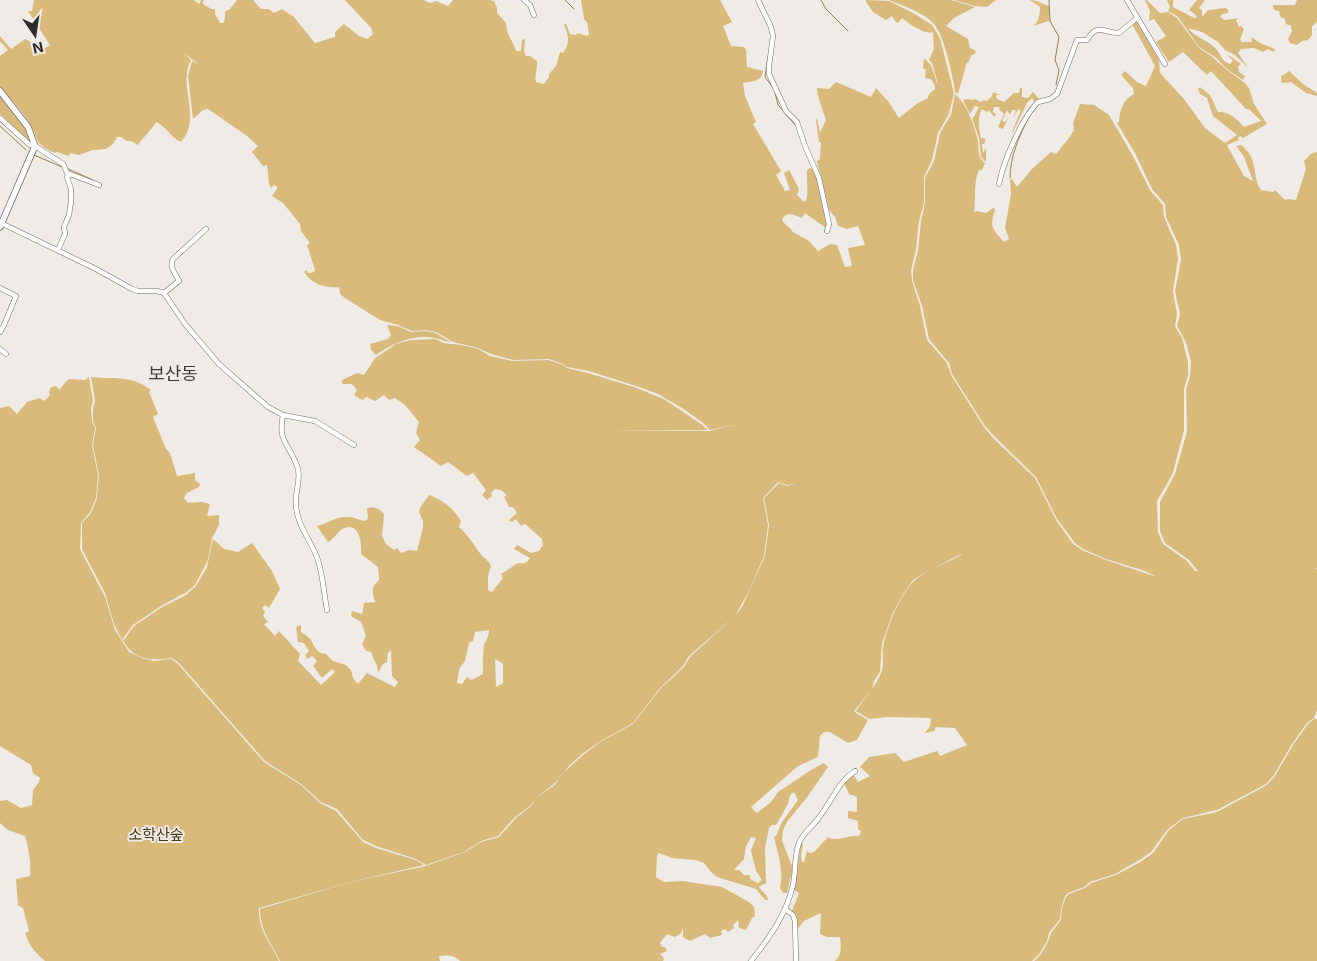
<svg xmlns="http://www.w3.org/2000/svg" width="1317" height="961" font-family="Inter,'Noto Sans KR',sans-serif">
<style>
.green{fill:#d9ba7b;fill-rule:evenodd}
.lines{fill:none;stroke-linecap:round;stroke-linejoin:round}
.stream{stroke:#9b8046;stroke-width:1}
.minor-casing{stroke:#706e6a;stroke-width:5.5}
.tertiary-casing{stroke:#706e6a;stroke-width:7}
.minor{stroke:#fff;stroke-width:4.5}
.tertiary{stroke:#fff;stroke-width:5.5}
.labels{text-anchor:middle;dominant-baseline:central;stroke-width:4;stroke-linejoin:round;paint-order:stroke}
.park-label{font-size:15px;fill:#493915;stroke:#efece8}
.quarter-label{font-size:18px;fill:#3b3936;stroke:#efece8}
</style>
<rect width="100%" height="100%" fill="#efece8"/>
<!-- green -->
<g class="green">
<path d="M34,0H194L199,4L201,0H204L202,3L211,9H215V14L220,23H223L225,19V11L229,10L237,0H253L261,9H269L274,13L282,9L294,17L315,43L335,37V32L344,24L359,36L367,39L373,34L371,28L345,0H424L430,3L436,1L448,6L453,0H490L494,1L497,8V13L506,23C506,34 513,41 516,51H521L522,40L525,39L524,51L526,56H530L537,61C538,69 534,75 536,82L544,84L549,77V74L556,66L560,52L563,53C571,42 568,35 564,24H566L570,34L575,35L578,33L587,36L589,34L587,22L584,19L581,0H720L732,22L723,26L731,46L744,47L746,50L747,67L763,71C762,82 752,81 743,83L745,96L756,122L753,124L781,171L776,175L785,191L790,190L784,173L789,170L799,189L797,195L804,202L806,201C809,191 806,181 807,170L810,168L814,170L817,177L826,221V228L805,213L802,218C795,215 787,210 782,219L783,222L790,228L793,232L809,241L818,251L830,244L837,245L845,267L852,266L848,248L865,245L858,226L847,229L838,226L835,217L829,210L817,161L820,159L821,142H819L816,120L817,118L820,133L826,120L818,96L817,88L829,89L836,82L871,97L876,88L888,101L899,118L918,103L928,98L929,94L935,89V86L931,79L925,78L926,70L923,68L924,58L931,65L937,83L954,93L949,114L938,133L932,160L924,177V203L919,221L916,250L911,270L912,281L920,306L927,340L947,363L951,375L984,427L993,438L1035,478L1056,520L1073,544L1082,550L1106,560L1154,576H1155L1145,571L1106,559L1083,549L1075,543L1057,519L1036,477L994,436L985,426L952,374L949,363L929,339L922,306L913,280V270L918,250L921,221L925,203V178L934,161L940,133L951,115L955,94C967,104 973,123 977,137C980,146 976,157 985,163L982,170H979C973,183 976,198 974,212L977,211L986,213L993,208L995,209C990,228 991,227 1004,242L1009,239L1005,228L1011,194L1010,180L1012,179L1017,187L1032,169L1051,152L1056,154L1069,138L1074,130L1073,123L1080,104L1094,105L1109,115L1133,156L1150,190L1163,205L1164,217L1176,245L1178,259L1173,291L1177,314L1175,326L1182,338L1188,362V376L1184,389V430L1173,473L1157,501L1158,532L1163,544L1187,561L1195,571H1198L1189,560L1165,543L1160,531V502L1175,474L1187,431L1186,389L1190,376L1191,362L1186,342L1177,326L1180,314L1175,291L1181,259L1179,245L1166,217L1165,204L1152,189L1136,155L1117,123L1119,122C1120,109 1123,100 1134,94L1133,88L1121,75L1125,71L1137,82L1146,86L1155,66L1132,24L1136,20L1159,60L1160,73L1184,99L1205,128L1225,143L1237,135L1213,116L1207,98L1200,94L1198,89L1200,87L1210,95L1218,112C1229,111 1237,119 1244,127L1261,121L1249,109H1246L1211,71L1207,75L1183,52L1169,62L1156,42L1166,36L1154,19L1149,21L1150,11L1145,0H1147L1160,13L1168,12L1177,18L1199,48L1211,56L1227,70L1245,83L1249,88L1254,104L1267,124L1243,138L1240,136L1238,138L1239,140L1227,145L1244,176L1253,181L1244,157L1236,146L1241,145C1260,160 1251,175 1261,190L1273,192L1275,190L1285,200L1288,199L1296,200L1306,169L1304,161L1312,153L1317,152V568L1315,569H1317V710L1314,718L1307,723L1292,744L1274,775L1266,784L1217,810L1183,818L1168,829L1151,852L1141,859L1115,874L1090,882L1084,887L1068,893L1065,896L1061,908L1060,919L1049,933L1047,941L1040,953L1032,961H835C842,955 841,946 840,937H827L820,934L821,913L804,921L797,930L796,917L792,911L799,893L794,890L801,844H803L801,856L802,862H804L807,851L810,853L814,852L828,837C838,843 849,834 859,836L861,831L858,829V821L848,818V811L857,812V797L849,794L844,783L853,774L858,782L870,776L860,767L869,757L895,753L904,762L937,751L940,756L967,745L955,728L936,727L934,731L925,733L930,726L931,718L888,717L869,719L856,711C865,697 874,689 881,673C885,664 881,652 884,643C888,625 901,593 914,581C925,570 948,563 961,555V554L919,576L913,580L903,594L892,615L882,643L880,672L874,681L872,689L854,711L856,713L868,720L857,740L848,743L830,732H824L820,736L818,757L798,766L751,807L757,813L771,802L778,792L811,770L824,763L828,767L808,796L787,822L783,830L782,841L792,866V872L787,893H783L780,888C784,871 778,854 774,837L776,836L782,822L798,800L794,792L790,795L788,804L776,825H772L769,828L765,848L766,884H764L759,887L767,896L768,900H765L756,889L717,877L711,872L704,863L695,860L672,858L659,853L657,856L656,877L664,882L683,881L722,887L749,902L754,907L755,916L752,918L746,930L739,928L738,920L733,925L734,928L728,932L725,929L721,931L722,935L710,938L705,934L690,941L683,937V928L681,933L675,937L667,934L660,943L662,947H665L667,951L660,954L664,958L663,961H460C455,955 446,955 439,956L440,961H280C271,942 260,931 260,909L351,882L426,866L465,852L481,842L499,837L516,818L531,806L537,797L555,785L560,776L583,755L600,742L633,724L661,688L684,667L690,657L735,616L742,607L765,556L769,525L764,498L779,483L787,486L795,484L787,485L778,482L763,498L768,525L764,556L749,591L735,616L689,656L683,666L660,688L633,723L599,742L582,754L569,766L554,784L537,797L530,806L515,817L498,836L481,841L464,852L426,865L416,859L376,846L363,840L337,809L321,802L301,784L265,761L179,663L172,658C158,660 142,661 131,651C128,649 126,644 123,641L134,626L162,607L186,595L196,586L207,567L213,539L224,549L238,552L252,543L272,571L280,589L269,608L265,605L262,608L265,612L263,616L268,622L264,624L275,636L279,631L300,654L298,661L321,685L335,672L332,669L322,678L313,666L317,661L312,656L307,659L305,655L309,651L304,643L298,642L296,627L301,625V632C304,634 309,637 311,640C315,648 317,653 326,654L333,661L346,665L351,670L353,678L358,684L367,673L395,687L398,682L392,676L391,650L388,653L387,662L383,664L378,673C377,661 374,662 371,652L366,651L362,644L366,636L361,622L351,616L352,611L362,614L364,603L375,602C372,592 371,587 379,580L378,567L361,554C362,544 360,522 344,528C338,531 334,539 328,542L317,526C328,523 337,516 348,517C354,517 359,520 364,521L368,519L367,508C374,506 380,509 384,514L382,536L386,544L394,550L397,548L401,553L409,550L417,551L423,527V521L419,512L420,508L429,495C443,500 453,508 461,521L459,527C471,538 474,546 483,557C487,560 489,562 491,566L488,576V590L492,592L503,578L501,574L518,563C524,564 527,563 530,558L514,549L517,545L531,553L539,551L543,545L542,539L525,524L521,526L516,519L512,522L509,520L517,513L513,507H509L504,497L507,495L501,490L495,489L491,493L492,496L487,500L482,495L486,490L473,473L467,476L448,462L441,466L414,447L420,440L416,433L419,422L405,405L395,398L389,400L384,395L375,401L367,397L362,400L354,395L357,390L352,384H342V380L357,373L364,375L375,358L396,344L411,340L435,339L444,343L461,345L478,349L490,356L512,361L548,360L561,364L567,368L588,373L634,387L664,399L701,424L708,430H603L709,431L739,424H749H739L710,430L702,422L682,408L658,394L642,388L589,371L567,367L561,363L549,359L513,360L491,354L478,348L453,342L436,332L426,330L412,331L398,325L380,320L345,298L340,294L339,287C325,288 313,285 304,272L306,270L308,273H312L315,270L307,245L310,243L301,231L300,224L283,203L272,196L278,187L274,185L271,188L269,184L267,165L263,166L252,152L258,146L247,136L208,109L203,110L193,119L188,76L192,61L198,64L183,52L191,60C177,87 203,116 181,142C171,138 166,126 156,122C151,131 144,136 138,145L131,141H126L122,137H117L113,144L106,149L93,150L79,155L71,153L68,156L57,152L55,153C32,143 40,139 28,121C21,109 9,98 0,87V56L8,50L0,41V36L11,49L25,39L38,45L42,50L50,45L28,11H32ZM489,630C489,637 486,640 484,645C483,648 483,670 483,674L472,680L467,677L462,684L457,683L459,669L465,661L469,643L473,641L475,632ZM495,659L503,664V683L496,687ZM751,837L756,838L751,850L756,871L762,880L758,883L750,879V875H744L739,870H734L744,859L746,846Z"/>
<path d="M865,0L889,1L915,14L932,25L940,38L954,93L938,84L932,63L929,60L934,49L933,32C924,35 910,24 902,18L898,23L896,22L892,16L886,20L873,12Z"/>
<path d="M889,0H951L975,7L954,18L946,26L968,39L970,48L975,50L976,53L971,56L968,63L967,62L958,94L955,92C953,77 944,35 934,24C923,12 903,6 889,0Z"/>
<path d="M954,0H996L987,7L975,6Z"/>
<path d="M1030,0C1037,0 1042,4 1049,6V21L1033,26C1039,22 1040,14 1040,7Z"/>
<path d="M1167,0H1173V7L1194,18H1197L1196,15L1189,10L1197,0H1205L1199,8L1202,10V17L1208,10L1226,8L1228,10V13L1222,14L1220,17L1225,20L1239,18L1236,20L1239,27L1241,26L1244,29L1240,40L1242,42H1252L1251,37L1262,44L1273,48L1275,50L1274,52L1268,49L1263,52L1254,48L1241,49L1238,53L1248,68L1235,55L1225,50L1218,42L1202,32L1188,28C1196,38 1210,41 1217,50C1222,56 1221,61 1230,64L1233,61L1227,54L1241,64L1238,66L1239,72L1245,76L1243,80L1227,69L1215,57L1199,47L1178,17L1168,11L1170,7Z"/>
<path d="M1297,0H1317V22L1312,26V35L1308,40L1302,41L1297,45L1290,43L1288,39L1292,31L1291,26L1286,24L1285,19L1280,17L1279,11L1274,10L1273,5H1295Z"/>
<path d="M1289,71L1303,84L1317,93V96L1306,93L1291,82L1282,83L1281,76L1284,75Z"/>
<path d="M1020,88H1022V97L1028,98L1033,92L1040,100L1035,103L1032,98L1027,103L1013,132H1012L1021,110L1018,109L1013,119L1016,110H1012L1010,115L1007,110L1002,121L1005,122L1009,117L1003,129L998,127L1004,114L999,109L1000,107H994L993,112L996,114L994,117L989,110L987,112L982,109C977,118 979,128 981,138L986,139L984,144H982L983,153L986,148V162L981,157L979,138L972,118L974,117L979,107L975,106L970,114L963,100L967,99L972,100L975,99L981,102L984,100L987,101L992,96L993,92L1000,95H996L997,99L1004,102L1014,93H1019Z"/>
<path d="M0,96L27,131L31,143L0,114Z"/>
<path d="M387,325L398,326L411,332L426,331L435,333L451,342C445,342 441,339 435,338C414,334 393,343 376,355L371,350L370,344L388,339L391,335Z"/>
<path d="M89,377L93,401L91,408L92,422L95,428L92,445L98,476L96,498L90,512L81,523L80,549L105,597L115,630L129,652L142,658L154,661L171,659L178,664L264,762L301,785L320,803L336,811L363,842L376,848L416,860L424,865L351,882L259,908C258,931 270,941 279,961H45C35,952 29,946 25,933L29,931L23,908L18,905L16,879L30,876C31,861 29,850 25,836L8,830L0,823V801L7,800L21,808L32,805L33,790L39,782L40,778L33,773L31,765L0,746V408L9,406L17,414L27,402L40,398L44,401L50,395L49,392L51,387L56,386L60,390L62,386L69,379L85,380Z"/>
<path d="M91,377C112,379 133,375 151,390L149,392L158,414L153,417L166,449L170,453L177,476L195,473V480L200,484L199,487L187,493L184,498L188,503L202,502L210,504L207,516L219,515V525L212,538L208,560L195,585L185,593L161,606L133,625L122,640L114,624L105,593L82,549V523L91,513L97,498L99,476L93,445L96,428L93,422V408L95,401Z"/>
<path d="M1314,719H1317V961H1034L1041,954L1048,942L1051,933L1061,920L1062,908L1066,897L1069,894L1085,888L1091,883L1116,875L1142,861L1153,853L1169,830L1183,819L1217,812L1267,785L1275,776L1293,745L1308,724Z"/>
</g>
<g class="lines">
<!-- stream -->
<g class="stream">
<path d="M565,0L574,9"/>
<path d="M821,0L826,9L848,31"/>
<path d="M1049,0L1050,21L1059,37L1055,60L1059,70L1056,85"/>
<path d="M768,57L765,77L774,89"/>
<path d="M775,93L778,105L796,126"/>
<path d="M1031,114L1039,104"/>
<path d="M0,126L26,150"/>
<path d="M34,155L62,167"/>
<path d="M66,168L93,180"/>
<path d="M1010,178C1010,157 1019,136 1029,117"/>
</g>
<!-- minor casing -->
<g class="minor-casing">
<g id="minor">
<path d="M524,0L530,5L534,15"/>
<path d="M758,0L771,27L773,36L769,66V74L786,111L797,122L805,146L819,178L829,224L827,231"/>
<path d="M1127,0L1165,64"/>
<path d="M0,118L30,145L35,146L63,164L68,175"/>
<path d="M999,184C1003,162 1022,118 1038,102L1050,99L1057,94L1077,40H1087C1098,22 1103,33 1119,33L1137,18"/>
<path d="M1,223L96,269L132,289L138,291H157L164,293L185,324L219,364L268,407L283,415L315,421L354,445"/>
<path d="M58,250L65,234L64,227L69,215L71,202V189L67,177L70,174L99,185"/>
<path d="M0,288L16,296L4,325L0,332"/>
<path d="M164,293L179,281C175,273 169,267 173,259L206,229"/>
<path d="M0,349L6,354"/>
<path d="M283,415C277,443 291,445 298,469C301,482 294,494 296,507C298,527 312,542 318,560C323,576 324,594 327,610"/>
<path d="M785,909L793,915L795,921L796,961"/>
<path d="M751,961C770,937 786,915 793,885C796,871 794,856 799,843C803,832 814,826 820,816C832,801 838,782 855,771"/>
</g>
</g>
<!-- tertiary casing -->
<g class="tertiary-casing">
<path id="tertiary" d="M0,91L28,127L35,146L0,227"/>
</g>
<!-- minor -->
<use href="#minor" class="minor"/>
<!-- tertiary -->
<use href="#tertiary" class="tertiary"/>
</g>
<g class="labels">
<!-- park labels -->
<g class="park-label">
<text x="156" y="834">소학산숲</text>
</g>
<!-- quarter labels -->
<g class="quarter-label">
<text x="173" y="373">보산동</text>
</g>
</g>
<!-- north arrow -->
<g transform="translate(35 35) rotate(167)" stroke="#efece8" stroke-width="4" paint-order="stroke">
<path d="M0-4L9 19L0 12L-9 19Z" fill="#2d2c2b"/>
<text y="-8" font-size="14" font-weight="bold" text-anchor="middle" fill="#2d2c2b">N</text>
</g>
</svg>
